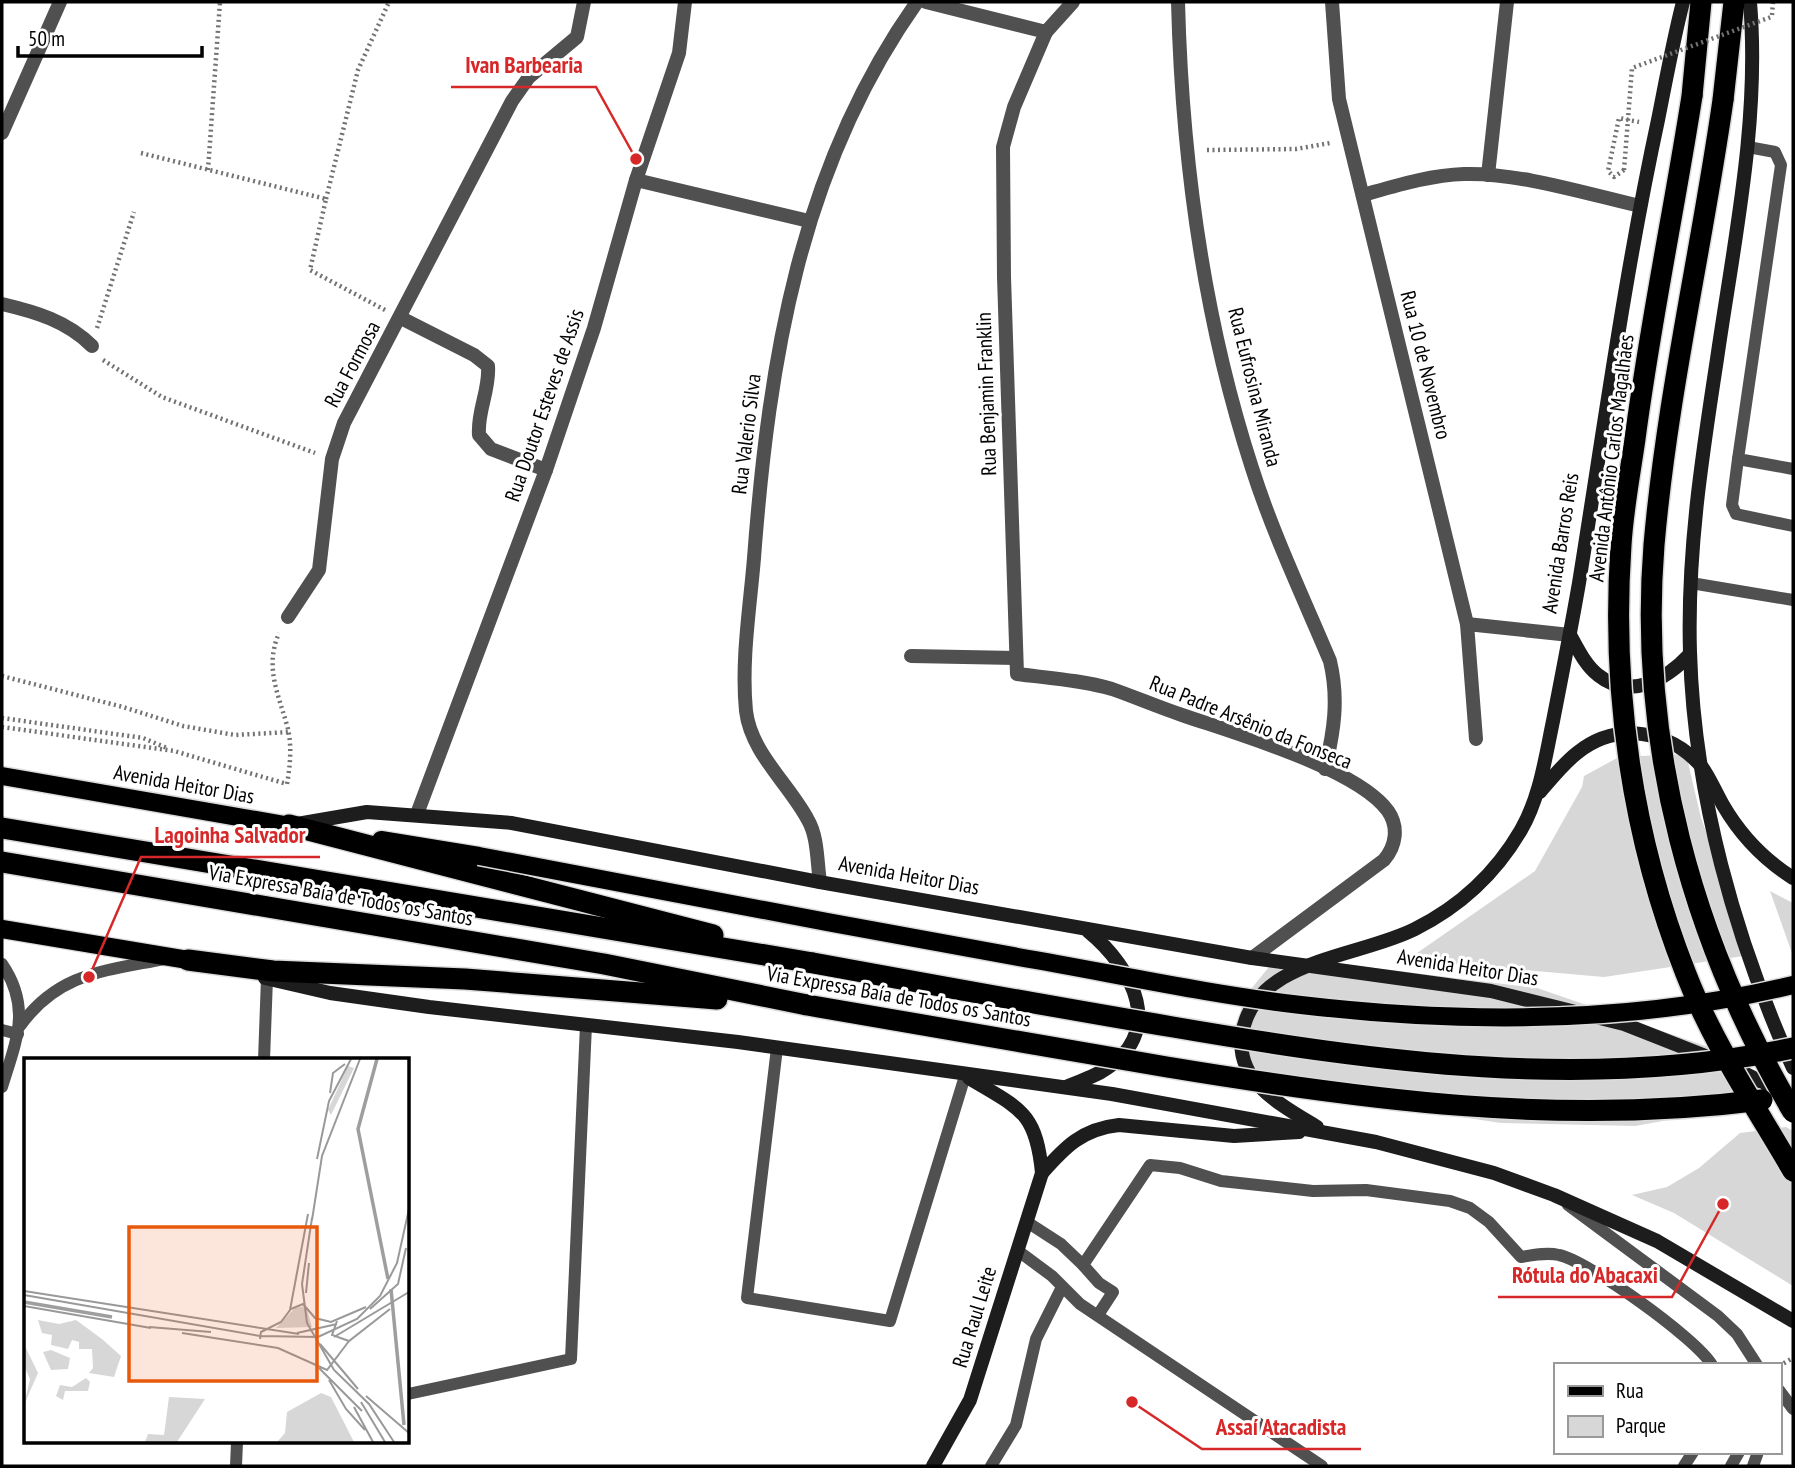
<svg xmlns="http://www.w3.org/2000/svg" width="1795" height="1468" font-family="'PT Sans Narrow',sans-serif">
<style>
.green{fill:#d7d7d7}
.lines{fill:none;stroke-linecap:round;stroke-linejoin:round}
.primary-casing{stroke:#dbdbdb;stroke-width:21}
.highway-casing{stroke:#dbdbdb;stroke-width:24}
.path{stroke:#727272;stroke-width:4.5;stroke-dasharray:2 3.5;stroke-linecap:butt}
.lane{stroke:#505050;stroke-width:12}
.street{stroke:#505050;stroke-width:14}
.secondary{stroke:#1d1d1d;stroke-width:14}
.primary{stroke:#000;stroke-width:18}
.highway{stroke:#000;stroke-width:21}
.primary-bridge-casing{stroke:#dbdbdb;stroke-width:21;stroke-linecap:butt}
.highway-bridge-casing{stroke:#dbdbdb;stroke-width:24;stroke-linecap:butt}
.path-bridge{stroke:#727272;stroke-width:4.5;stroke-dasharray:2 3.5;stroke-linecap:butt}
.primary-bridge{stroke:#000;stroke-width:18}
.highway-bridge{stroke:#000;stroke-width:21}
.labels{text-anchor:middle;dominant-baseline:central;stroke-width:6;stroke-linejoin:round;paint-order:stroke}
.street-label{font-size:21px;fill:#000;stroke:#fff}
.inset-river{fill:none;stroke:#9e9e9e;stroke-width:3.5}
.inset-road{fill:none;stroke:#999;stroke-width:2}
.view{fill:#e8590c;fill-opacity:0.15;stroke:#e8590c;stroke-width:3.5}
.inset-edge{fill:none;stroke:#000;stroke-width:3.5}
.leader{fill:none;stroke:#d62828;stroke-width:2.5}
.callout-dot{fill:#d62828;stroke:#fff;stroke-width:2.5}
.callout-label{font-size:23px;text-anchor:middle;font-weight:bold;fill:#d62828;stroke:#fff;stroke-width:6;stroke-linejoin:round;paint-order:stroke}
</style>
<rect width="100%" height="100%" fill="#fff"/>
<!-- green -->
<g class="green">
<path d="M1686,754L1701,818L1750,955L1604,977L1407,960L1535,871L1582,787L1584,776L1619,757Z"/>
<path d="M1770,891L1793,903V956Z"/>
<path d="M1278,956L1537,988L1755,1063L1713,1112L1635,1126L1501,1123L1269,1088L1232,1034L1247,994Z"/>
<path d="M1786,1127L1793,1131V1286L1674,1213L1632,1195L1667,1187L1699,1168L1740,1133Z"/>
</g>
<g class="lines">
<!-- primary casing -->
<g class="primary-casing">
<g id="primary">
<path d="M2,776L302,828"/>
<path d="M381,840L479,856"/>
<path d="M2,929L188,960"/>
</g>
</g>
<!-- highway casing -->
<g class="highway-casing">
<g id="highway">
<path d="M1692,96L1701,2"/>
<path d="M1723,100L1734,2"/>
<path d="M289,825L713,935"/>
<path d="M2,828L813,963"/>
<path d="M2,862L604,964L807,1005"/>
<path d="M188,960L273,971L465,979L717,999"/>
</g>
</g>
<!-- path -->
<g class="path">
<path d="M1772,15L1773,2"/>
<path d="M1207,150L1296,149L1330,143"/>
<path d="M141,153L326,199L310,270L385,310"/>
<path d="M208,170L220,2"/>
<path d="M1624,170L1614,177L1608,171L1619,118L1639,122"/>
<path d="M326,199L358,70L389,2"/>
<path d="M97,328L134,212"/>
<path d="M103,360L162,397L315,453"/>
<path d="M2,676L123,707L183,726L235,735L289,732"/>
<path d="M2,718L143,738L167,748"/>
<path d="M2,727L174,751L287,784C290,767 292,747 288,729C279,695 264,668 279,633"/>
<path d="M1779,1366L1793,1358"/>
</g>
<!-- lane -->
<g class="lane">
<path d="M1748,147L1775,152L1781,165L1738,459L1793,469"/>
<path d="M1738,459L1732,505L1736,514L1793,526"/>
<path d="M1691,583L1793,600"/>
<path d="M2,964C32,1008 16,1041 2,1087"/>
<path d="M20,1026C58,973 104,971 164,959"/>
<path d="M2,1030L18,1034"/>
<path d="M777,1048L747,1298L890,1321L965,1076"/>
<path d="M264,1060L267,978"/>
<path d="M1568,1205L1718,1316L1737,1334L1757,1365"/>
<path d="M1027,1222L1061,1244L1083,1265"/>
<path d="M1017,1250L1052,1276L1080,1304L1322,1466"/>
<path d="M1098,1315L1113,1292L1099,1283L1083,1265L1150,1165L1180,1168L1221,1181L1313,1191L1366,1190L1450,1201L1470,1208L1489,1222L1521,1257C1533,1255 1547,1252 1559,1255C1588,1261 1696,1338 1712,1365"/>
<path d="M1779,1390L1793,1409"/>
<path d="M408,1394L571,1359L586,1025"/>
<path d="M236,1466L237,1442"/>
<path d="M991,1466L1016,1425L1036,1339L1062,1287"/>
<path d="M1684,1466L1693,1452"/>
<path d="M1731,1466L1739,1452"/>
<path d="M1753,1466L1758,1452"/>
</g>
<!-- street -->
<g class="street">
<path d="M926,2L1046,32L1014,107L1003,147L1004,277L1017,674C1048,678 1081,680 1112,689C1135,697 1158,707 1182,715C1234,733 1357,768 1388,811C1399,827 1396,846 1384,860L1252,958"/>
<path d="M1178,2C1182,157 1204,320 1252,468C1273,534 1303,597 1330,661C1339,699 1334,731 1325,769"/>
<path d="M1332,2L1339,99L1467,624L1476,739"/>
<path d="M1046,32L1073,2"/>
<path d="M2,133L60,2"/>
<path d="M1488,175L1507,2"/>
<path d="M636,180L809,221"/>
<path d="M1363,195C1395,186 1430,175 1464,174C1516,172 1588,194 1640,206"/>
<path d="M2,304C36,312 67,321 92,346"/>
<path d="M401,318L474,355L488,366C490,390 477,411 479,435L491,449L546,470"/>
<path d="M288,617L319,570L332,459L344,423L512,101L529,77L577,37L584,2"/>
<path d="M1467,624L1570,635"/>
<path d="M911,656L1016,658"/>
<path d="M417,814L546,470L594,328L636,180L679,53L685,2"/>
<path d="M820,882C817,863 818,837 808,820C789,784 751,753 746,711C741,661 750,607 754,558C769,360 800,167 917,2"/>
</g>
<!-- secondary -->
<g class="secondary">
<path d="M1750,2C1760,121 1734,241 1717,359C1702,456 1687,553 1690,652C1694,794 1735,939 1793,1068"/>
<path d="M1570,635C1578,649 1585,665 1598,675C1630,701 1667,679 1690,654"/>
<path d="M1540,792C1552,778 1563,764 1577,753C1617,721 1670,730 1702,767C1710,778 1716,793 1723,805C1741,836 1763,859 1793,878"/>
<path d="M297,824L367,812L512,823L820,882L1252,958L1491,991L1624,1024L1713,1059"/>
<path d="M265,978L330,993L429,1007L738,1042L1112,1094L1376,1142L1494,1173L1554,1195L1657,1241L1793,1321"/>
<path d="M1732,1067L1782,1092"/>
<path d="M1066,1087C1077,1082 1090,1078 1101,1072C1168,1033 1133,968 1088,931"/>
<path d="M1317,1127C1283,1106 1235,1082 1242,1035C1253,959 1358,958 1415,929C1459,907 1496,873 1521,830C1540,797 1545,759 1553,721C1562,675 1571,629 1579,583C1604,428 1625,273 1658,120C1666,80 1673,41 1683,2"/>
<path d="M1042,1173C1065,1147 1082,1129 1119,1125L1234,1136L1299,1132"/>
<path d="M933,1466L970,1400L1042,1173C1036,1111 1020,1109 969,1078"/>
</g>
<!-- primary -->
<use href="#primary" class="primary"/>
<!-- highway -->
<use href="#highway" class="highway"/>
<!-- primary-bridge casing -->
<g class="primary-bridge-casing">
<path id="primary-bridge" d="M479,856C659,890 838,925 1018,957C1112,973 1206,994 1301,1005C1463,1024 1634,1024 1793,985"/>
</g>
<!-- highway-bridge casing -->
<g class="highway-bridge-casing">
<g id="highway-bridge">
<path d="M1692,96C1674,211 1650,324 1635,439C1630,474 1623,510 1621,545C1611,691 1632,838 1686,974C1713,1044 1756,1107 1793,1171"/>
<path d="M1723,100C1702,248 1667,395 1654,545C1638,744 1692,941 1793,1112"/>
<path d="M813,963C933,985 1053,1007 1173,1027C1377,1062 1588,1091 1793,1048"/>
<path d="M807,1005C927,1026 1047,1047 1167,1067C1367,1100 1559,1126 1762,1100"/>
</g>
</g>
<!-- path-bridge -->
<path class="path-bridge" d="M1624,170L1632,68L1771,17"/>
<!-- primary-bridge -->
<use href="#primary-bridge" class="primary-bridge"/>
<!-- highway-bridge -->
<use href="#highway-bridge" class="highway-bridge"/>
</g>
<g class="labels">
<!-- street labels -->
<g class="street-label">
<text transform="translate(352 364) rotate(-62)">Rua Formosa</text>
<text transform="translate(1426 365) rotate(76)">Rua 10 de Novembro</text>
<text transform="translate(1255 387) rotate(76)">Rua Eufrosina Miranda</text>
<text transform="translate(986 394) rotate(-92)">Rua Benjamin Franklin</text>
<text transform="translate(544 405) rotate(-71)">Rua Doutor Esteves de Assis</text>
<text transform="translate(746 434) rotate(-83)">Rua Valerio Silva</text>
<text transform="translate(1611 458) rotate(-83)">Avenida Antônio Carlos Magalhães</text>
<text transform="translate(1560 543) rotate(-81)">Avenida Barros Reis</text>
<text transform="translate(1251 722) rotate(22)">Rua Padre Arsênio da Fonseca</text>
<text transform="translate(184 784) rotate(10)">Avenida Heitor Dias</text>
<text transform="translate(909 875) rotate(10)">Avenida Heitor Dias</text>
<text transform="translate(341 895) rotate(10)">Via Expressa Baía de Todos os Santos</text>
<text transform="translate(1468 967) rotate(9)">Avenida Heitor Dias</text>
<text transform="translate(899 996) rotate(10)">Via Expressa Baía de Todos os Santos</text>
<text transform="translate(974 1317) rotate(-73)">Rua Raul Leite</text>
</g>
</g>
<!-- overview -->
<g transform="translate(24 1058)">
<rect width="385" height="385" fill="#fff"/>
<path d="M324,8L330,10L307,57L304,52ZM282,248L288,269L252,270L271,250ZM14,262L35,266L52,262L78,281L97,298L90,319L65,315L69,310L68,291H55V284L48,282L44,291L27,287L28,277L18,275ZM0,286L14,315L0,347L6,321L0,308ZM27,292L46,300L44,311L27,312L19,294ZM62,320L66,324L64,333H41L39,342L32,338L36,327L48,329ZM297,335L307,339L330,384H253L261,375L263,354ZM145,339L181,341L153,384H121L124,376L140,377Z" fill="#d7d7d7"/>
<path class="inset-river" d="M353,1L334,71L364,221M367,231L380,367M0,244L88,259"/>
<path class="inset-road" d="M306,35L309,15L321,6M293,101L305,43L327,1M288,160L278,226L283,265L310,312L345,346L370,384M288,162L298,98L336,1M0,233L275,276M282,235L285,205M0,237L236,278L294,279L333,261L356,238L373,205L385,151M0,248L127,270M267,251L279,246L291,260L307,264L342,249M346,251L374,226L382,190M313,263L308,277L325,283L366,251M125,269L187,274M158,275L254,290L303,312L325,283M273,275L313,266M310,279L385,234M236,281L237,274L257,264L266,252L284,156M296,286L334,331M295,310L324,339M305,322L322,351L341,372M323,338L338,353M342,338L385,375M337,344L361,384M330,349L349,384"/>
<path class="view" d="M105,169H293V323H105Z"/>
<rect width="385" height="385" class="inset-edge"/>
</g>
<!-- callouts -->
<path class="leader" d="M636 159L596 87H451M89 977L141 857H320M1723 1204L1672 1297H1498M1132 1402L1202 1449H1361"/>
<g class="callout-dot">
<circle cx="636" cy="159" r="7"/>
<circle cx="89" cy="977" r="7"/>
<circle cx="1723" cy="1204" r="7"/>
<circle cx="1132" cy="1402" r="7"/>
</g>
<g class="callout-label">
<text x="524" y="73">Ivan Barbearia</text>
<text x="230" y="843">Lagoinha Salvador</text>
<text x="1585" y="1283">Rótula do Abacaxi</text>
<text x="1281" y="1435">Assaí Atacadista</text>
</g>
<!-- border -->
<rect width="1795" height="1468" fill="none" stroke="#000000" stroke-width="7"/>
<!-- legend -->
<rect x="1554" y="1363" width="228" height="91" fill="#ffffff" stroke="#999999" stroke-width="2"/>
<rect x="1568" y="1386" width="35" height="10" fill="#000000" stroke="#999999" stroke-width="2"/>
<text x="1616" y="1398" font-size="21" fill="#000000">Rua</text>
<rect x="1568" y="1416" width="35" height="21" fill="#d7d7d7" stroke="#999999" stroke-width="2"/>
<text x="1616" y="1433" font-size="21" fill="#000000">Parque</text>
<!-- scale -->
<path d="M18 46v10h184v-10" fill="none" stroke="#000000" stroke-width="3.5"/>
<text x="28" y="46" font-size="21" fill="#000000" stroke="#ffffff" stroke-width="5" paint-order="stroke">50 m</text>
</svg>
